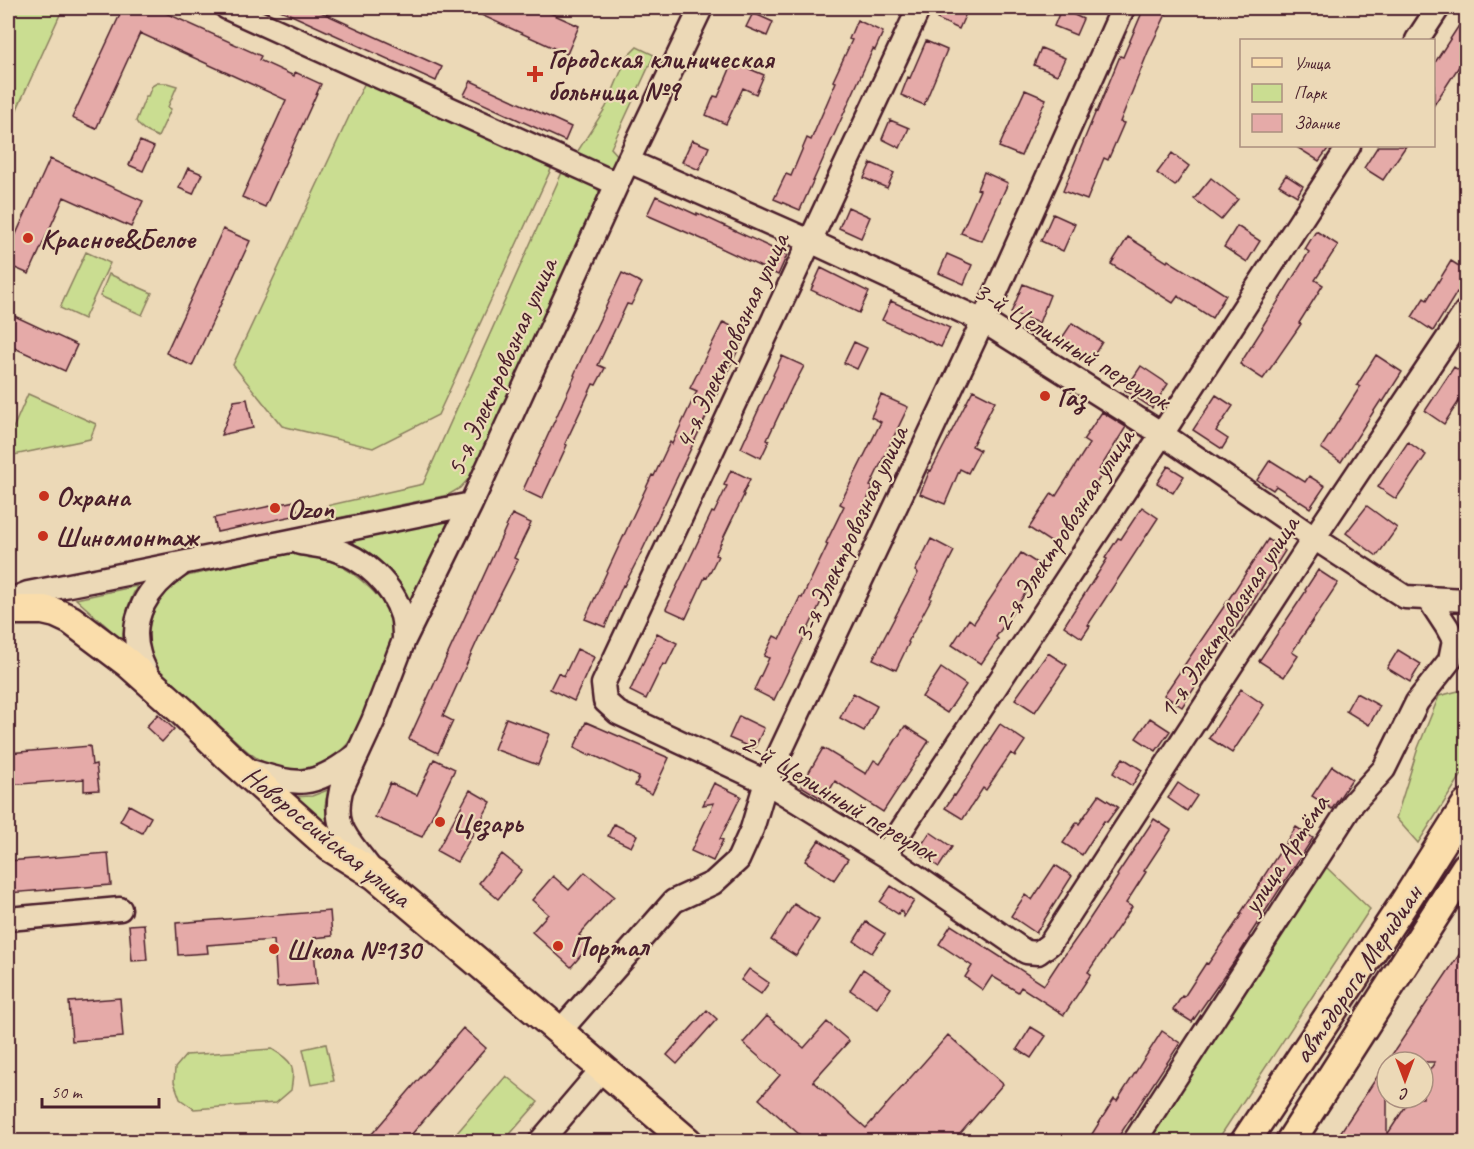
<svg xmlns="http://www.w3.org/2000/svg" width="1474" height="1149" font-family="Caveat,sans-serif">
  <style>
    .green { fill: #cadd91; stroke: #8a7e5e; stroke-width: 1.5 }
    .building { fill: #e5aaa8; stroke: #4a1f2b; stroke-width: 1.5 }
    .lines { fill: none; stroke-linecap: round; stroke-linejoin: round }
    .minor-casing { stroke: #4a1f2b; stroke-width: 27 }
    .major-casing { stroke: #4a1f2b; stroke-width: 33 }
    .minor { stroke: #ecd9b7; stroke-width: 22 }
    .major { stroke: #faddab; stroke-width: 28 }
    .poi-dot { fill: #c8321e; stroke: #ecd9b7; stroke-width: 2 }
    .labels { text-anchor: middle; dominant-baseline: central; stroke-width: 4.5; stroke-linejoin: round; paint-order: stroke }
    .poi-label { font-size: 28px; font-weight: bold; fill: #4a1f2b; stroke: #ecd9b7; text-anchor: start }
    .street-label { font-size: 28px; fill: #4a1f2b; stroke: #ecd9b7 }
  </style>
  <rect width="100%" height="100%" fill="#ecd9b7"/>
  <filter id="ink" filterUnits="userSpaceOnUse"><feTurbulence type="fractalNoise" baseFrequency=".0167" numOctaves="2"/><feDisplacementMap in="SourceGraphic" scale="12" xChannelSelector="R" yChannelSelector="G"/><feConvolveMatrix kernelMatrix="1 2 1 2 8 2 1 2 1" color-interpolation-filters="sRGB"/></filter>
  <g filter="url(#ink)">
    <path class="green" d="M8 8H63L8 129Z
      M637 47 654 55 611 148 620 158 613 167 607 169 574 157 606 107 627 57Z
      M367 78 552 167 438 415 373 448 282 426 233 365Z
      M157 83H167L177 86 168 107 171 109 158 137C150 133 140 129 136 121L146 96H148L152 86Z
      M564 168 595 184 600 194 472 475 460 488 448 495 328 520 326 506 423 484Z
      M86 252 110 263 84 319 60 308Z
      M109 274 152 293 142 315 100 296Z
      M28 394 96 424 90 439 14 455 8 452V440Z
      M453 519 412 608C402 577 378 554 348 541Z
      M286 554C303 554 319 556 335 563 355 572 389 601 393 624 394 628 393 633 393 638 393 643 394 646 392 651 384 669 376 687 367 705 362 716 358 728 352 738 346 747 338 754 329 760 312 770 290 771 271 765 252 759 236 740 221 727 186 698 135 669 152 616 158 598 170 584 187 576Z
      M137 586C127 606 123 619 123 641L76 599Z
      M1466 689V768L1418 843 1396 818 1418 748 1439 696Z
      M328 790 325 806 330 835 288 797 312 796Z
      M1325 866 1370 909 1217 1141 1148 1142Z
      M326 1044 334 1081 311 1085 303 1049Z
      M272 1049C294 1062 295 1066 291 1090L276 1103 194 1109 180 1099 174 1082 175 1068 186 1055Z
      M506 1076 538 1102 504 1141H450Z"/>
    <path class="building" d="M123 8H155L261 56 259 60 294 76 295 72 321 84 265 207 242 197 286 100 249 83 140 33 96 129 72 118Z
      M276 8H312L442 67 436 81Z
      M466 8H539L579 26 567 54Z
      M942 8H958L967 11 959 29 937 19Z
      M1144 8H1169L1148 52 1120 122 1124 123 1108 160 1104 158 1087 200 1063 191 1096 111 1097 112 1120 56 1123 57Z
      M1061 9 1083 19 1076 35 1054 26Z
      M753 13 773 22 767 36 746 27Z
      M1467 13V54L1434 105V64Z
      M857 20 883 32 875 50 873 49 800 210 774 199 786 174 791 176 807 138 811 140 836 82 833 81 852 40 849 39Z
      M926 41 947 50 924 105 901 95 908 77 910 78Z
      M1041 48 1065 58 1057 75 1034 65Z
      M733 62 764 75 756 94 743 88 726 124 706 115 714 96 718 97Z
      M471 81 571 127 565 141 464 95Z
      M1025 90 1046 99 1021 156 999 147Z
      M890 120 909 128 900 148 882 139Z
      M692 140 709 147 699 170 682 162Z
      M140 141 154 147 143 171 129 165Z
      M1295 146H1330L1319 161Z
      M1378 146H1406L1383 180 1364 168Z
      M1172 153 1189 166 1175 186 1157 173Z
      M50 159 143 201 131 227 64 197 29 274 8 265V252Z
      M871 163 894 173 887 188 864 178Z
      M188 168 202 174 193 194 179 188Z
      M984 172 1008 183 982 241 961 233 980 190 977 189Z
      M1286 175 1303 186 1297 196 1279 185Z
      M1211 178 1238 199 1221 220 1194 199Z
      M656 196 697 215V213L787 255 778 275 704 240 647 215Z
      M848 207 870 217 861 238 839 228Z
      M1053 214 1075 224 1063 251 1041 241Z
      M1237 226 1260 241 1247 262 1224 247Z
      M223 229 250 241 192 366 166 353Z
      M1316 231 1338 245 1315 280 1323 285 1299 323 1301 324 1263 379 1240 364 1263 328 1262 327 1309 252 1305 249Z
      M1128 237 1167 262 1168 260 1203 282 1204 281 1226 295 1212 318 1178 296 1173 303 1111 264Z
      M947 254 972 265 964 284 939 273Z
      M1451 261 1467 271V284L1460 294 1457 292 1433 331 1412 317 1424 298 1427 300Z
      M821 268 869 292 859 313 811 290Z
      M622 273 642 283 631 305 627 304 598 365 605 368 596 385 593 384 565 444 567 445 542 499 523 490 575 376 574 375 587 346Z
      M1023 284 1050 295 1039 323 1011 313Z
      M891 301 950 328 941 347 882 320Z
      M8 313 77 345 65 371 8 345Z
      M723 322 746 333 641 553 624 586 623 585 605 627 585 619 652 475 654 476 670 442 672 444 697 391 690 388Z
      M1072 323 1102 342 1089 363 1058 344Z
      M854 342 867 348 857 369 844 363Z
      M1376 355 1402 372 1383 402 1381 400 1341 462 1321 448 1360 387 1357 385Z
      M782 356 804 366 794 385H793L767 440 769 441 761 458 741 448 774 376 773 375Z
      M1141 366 1168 384 1152 408 1125 390Z
      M1454 367 1467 376V389L1444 424 1425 411Z
      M973 390 995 401 972 446 980 450 968 473 960 469 945 504 920 494 930 470 931 471Z
      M881 395 908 407 870 486 873 487 819 606 774 700 754 690 769 658 764 656 774 636 780 639 800 597 802 598 828 544 826 543 844 506 840 504 881 422 871 417Z
      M1216 395 1233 406 1216 431 1228 439 1222 449 1193 430Z
      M247 399 253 428 221 435 234 401Z
      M1102 412 1126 427 1099 470 1103 473 1055 545 1029 528 1052 493 1056 496 1089 444 1083 440Z
      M1408 442 1426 455 1396 499 1378 487Z
      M1270 460 1305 482 1309 476 1325 486 1310 508 1276 486 1273 490 1257 480Z
      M1168 466 1184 476 1173 493 1157 483Z
      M731 470 750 479 743 494 744 495 715 555 718 556 707 578 705 577 686 618 666 609 712 512 714 513 727 486 724 485Z
      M295 501 298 515 217 532 214 518Z
      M1367 506 1397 528 1377 556 1346 533Z
      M1142 507 1158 518 1088 625 1090 626 1082 638 1064 626 1107 559 1105 558 1118 538 1121 539Z
      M512 514 531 523 514 558 518 560 479 637 443 716 453 721 438 753 409 739Z
      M931 539 954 551 930 598 931 599 908 642 909 643 896 670 873 659 918 573 915 571Z
      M1268 539 1285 551 1249 608 1226 642 1225 641 1182 707 1164 695 1223 608Z
      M1021 553 1043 567 996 637 998 639 981 664 952 645 969 619 974 623Z
      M1318 570 1338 583 1292 652 1298 656 1284 677 1259 661 1306 591 1305 590Z
      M657 633 677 643 666 665 663 664 646 699 630 691Z
      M577 649 594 657 574 701 550 689 558 673 564 676Z
      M1398 650 1421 664 1410 682 1387 668Z
      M1048 653 1067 665 1035 712 1015 699Z
      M941 668 966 685 947 713 922 697Z
      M1241 689 1264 705 1232 753 1209 738Z
      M853 693 877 706 864 731 840 718Z
      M1356 693 1380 706 1369 725 1346 711Z
      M158 714 174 729 162 742 146 727Z
      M739 716 764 728 754 749 729 738Z
      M506 718 550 734 538 765 494 749Z
      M1150 718 1170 731 1156 751 1136 738Z
      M586 722 669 758 652 794 635 786 639 777 591 754 590 756 574 748Z
      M1000 724 1025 741 1015 756 1011 753 986 790 983 788 963 819 945 808 954 795 955 796 991 740 990 739Z
      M905 726 929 741 883 812 835 781 824 800 801 786 823 748 866 774 874 760 880 764Z
      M90 746 92 765 96 764 99 790 84 791V779L8 785V753Z
      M1123 758 1142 770 1132 786 1113 773Z
      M434 759 455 769 422 837 375 817 390 783 417 795Z
      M1332 766 1352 779 1332 809 1312 796Z
      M714 783 741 796 720 839 723 840 713 861 691 851 714 803 703 805Z
      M1178 783 1197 796 1187 811 1168 798Z
      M470 790 491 802 457 862 437 851Z
      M1099 795 1118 807 1107 822 1104 821 1082 855 1063 843 1077 822 1079 824Z
      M129 805 151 817 142 833 120 821Z
      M1154 819 1171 830 1144 871 1146 872 1126 903 1132 907 1088 972 1091 974 1064 1015 1021 987 1018 992 992 976 983 990 965 977 972 966 939 944 951 925 1044 985 1063 956H1064L1083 929 1118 876 1117 875Z
      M614 824 637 835 631 847 608 836Z
      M1296 827 1313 838 1249 936 1250 937 1236 959 1192 1022 1173 1010 1182 996 1184 997 1206 963 1208 964 1242 914H1240L1263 879H1262Z
      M930 832 952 847 939 867 917 852Z
      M819 840 848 859 834 880 805 861Z
      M108 853 111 885 8 893V861Z
      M502 854 522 870 498 899 479 883Z
      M1055 865 1072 876 1036 933 1011 916 1025 895 1032 900Z
      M585 872 614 896 579 935 590 945 571 967 532 932 548 914 532 900 553 876 569 890Z
      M891 886 914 901 904 917 901 910 898 914 880 902Z
      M794 904 819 920 796 956 771 940Z
      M330 911 332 936 313 938 317 984 277 987 274 940 207 945 208 953 178 955 176 923Z
      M866 922 885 934 872 953 854 941Z
      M144 924 147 960 132 961 129 925Z
      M1467 943V1142H1334L1387 1062V1135L1411 1098H1423V1081L1435 1062H1387Z
      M749 969 769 983 761 994 741 980Z
      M863 969 891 988 877 1008 850 990Z
      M120 998 123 1037 72 1041 69 1002Z
      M707 1010 717 1019 677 1064 667 1055Z
      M767 1016 804 1048 827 1022 849 1041 813 1081 866 1128 948 1035 1003 1084 953 1142H808L759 1099 780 1075 743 1043Z
      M1031 1027 1046 1036 1031 1058 1017 1049Z
      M463 1028 486 1048 466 1071 405 1142H365Z
      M1162 1031 1180 1043 1115 1142H1087L1114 1099 1117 1101Z"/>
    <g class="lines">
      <g class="minor-casing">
        <path id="minor" d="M227 8 617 184
          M919 8 603 684 605 701 618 713 766 782 885 855 1026 952 1038 953 1050 944 1314 538 1466 311
          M1417 40 1438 8
          M628 161 810 241 983 321 1162 434 1314 538 1405 597 1466 600
          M300 543C311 545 322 546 333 549 364 558 393 585 402 616 404 624 404 632 404 640
          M8 601 28 593C176 565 324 534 471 504
          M150 680C146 671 141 663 139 654 128 617 149 586 179 566
          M244 769C297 785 308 791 355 756
          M885 855 1162 434 1349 146
          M369 867C348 838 332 829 341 790L373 721 404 640 471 504 617 184 701 8
          M8 919 120 909
          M560 1031 674 901 713 883 738 860 752 829 766 782 983 321 1123 8
          M540 1142 603 1068
          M1134 1142 1353 803 1384 769 1417 702 1450 660 1454 640 1447 627 1428 598"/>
      </g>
      <g class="major-casing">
        <path id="major" d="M8 610H43L56 613 71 620 128 663 183 712 228 756 330 847 375 875 544 1018 688 1142
          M1245 1142 1404 903 1466 805
          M1290 1142 1466 867"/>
      </g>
      <use href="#minor" class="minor"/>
      <use href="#major" class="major"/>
    </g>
  </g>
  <g class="poi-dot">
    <path d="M532 65h6v6h6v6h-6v6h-6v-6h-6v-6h6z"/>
    <circle cx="28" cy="238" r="6"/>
    <circle cx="1045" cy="396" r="6"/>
    <circle cx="44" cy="496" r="6"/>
    <circle cx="275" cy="508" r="6"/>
    <circle cx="43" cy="536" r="6"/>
    <circle cx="440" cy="822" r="6"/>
    <circle cx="558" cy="946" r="6"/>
    <circle cx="274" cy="949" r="6"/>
  </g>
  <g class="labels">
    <g class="poi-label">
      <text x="548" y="58">Городская клиническая<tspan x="548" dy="32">больница №9</tspan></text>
      <text x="40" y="238">Красное&amp;Белое</text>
      <text x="1057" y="396">Газ</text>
      <text x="56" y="496">Охрана</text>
      <text x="287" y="508">Ozon</text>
      <text x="55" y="536">Шиномонтаж</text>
      <text x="452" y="822">Цезарь</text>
      <text x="570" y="946">Портал</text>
      <text x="286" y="949">Школа №130</text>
    </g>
    <g class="street-label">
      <text transform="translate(731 341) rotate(-65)">4-я Электровозная улица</text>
      <text transform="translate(1072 345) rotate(31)">3-й Целинный переулок</text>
      <text transform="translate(501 367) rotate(-66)">5-я Электровозная улица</text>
      <text transform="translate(1063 530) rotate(-57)">2-я Электровозная улица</text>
      <text transform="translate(850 534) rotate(-65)">3-я Электровозная улица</text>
      <text transform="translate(1228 617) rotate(-57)">1-я Электровозная улица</text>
      <text transform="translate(839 797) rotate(31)">2-й Целинный переулок</text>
      <text transform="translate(327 836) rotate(39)">Новороссийская улица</text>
      <text transform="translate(1285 854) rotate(-57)">улица Артёма</text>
      <text transform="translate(1357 974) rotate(-56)">автодорога Меридиан</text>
    </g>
  </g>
  <rect width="1474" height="1149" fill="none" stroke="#ecd9b7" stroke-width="30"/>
  <rect x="15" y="15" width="1444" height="1119" fill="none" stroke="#4a1f2b" stroke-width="2" filter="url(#ink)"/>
  <rect x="1240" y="39" width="195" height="108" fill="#ecd9b7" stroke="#ab8f7f" stroke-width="1.5"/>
  <rect x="1252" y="58" width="30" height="9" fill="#faddab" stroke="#ab8f7f" stroke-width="1.5"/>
  <text x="1294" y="69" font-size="18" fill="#4a1f2b">Улица</text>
  <rect x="1252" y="84" width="30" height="18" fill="#cadd91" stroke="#ab8f7f" stroke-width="1.5"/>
  <text x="1294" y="99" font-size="18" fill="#4a1f2b">Парк</text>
  <rect x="1252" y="114" width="30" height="18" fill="#e5aaa8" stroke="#ab8f7f" stroke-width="1.5"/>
  <text x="1294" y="129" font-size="18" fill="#4a1f2b">Здание</text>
  <g transform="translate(1405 1080) rotate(180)"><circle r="28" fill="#ecd9b7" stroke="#ab8f7f" stroke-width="1.5"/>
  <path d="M0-4.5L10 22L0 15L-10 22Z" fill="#c8321e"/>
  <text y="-9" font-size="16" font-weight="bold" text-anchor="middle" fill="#4a1f2b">С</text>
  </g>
  <path d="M42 1098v9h117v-9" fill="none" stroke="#4a1f2b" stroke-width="3"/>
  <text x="51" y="1098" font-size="18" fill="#4a1f2b" stroke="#ecd9b7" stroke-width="4.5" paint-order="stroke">50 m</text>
</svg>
